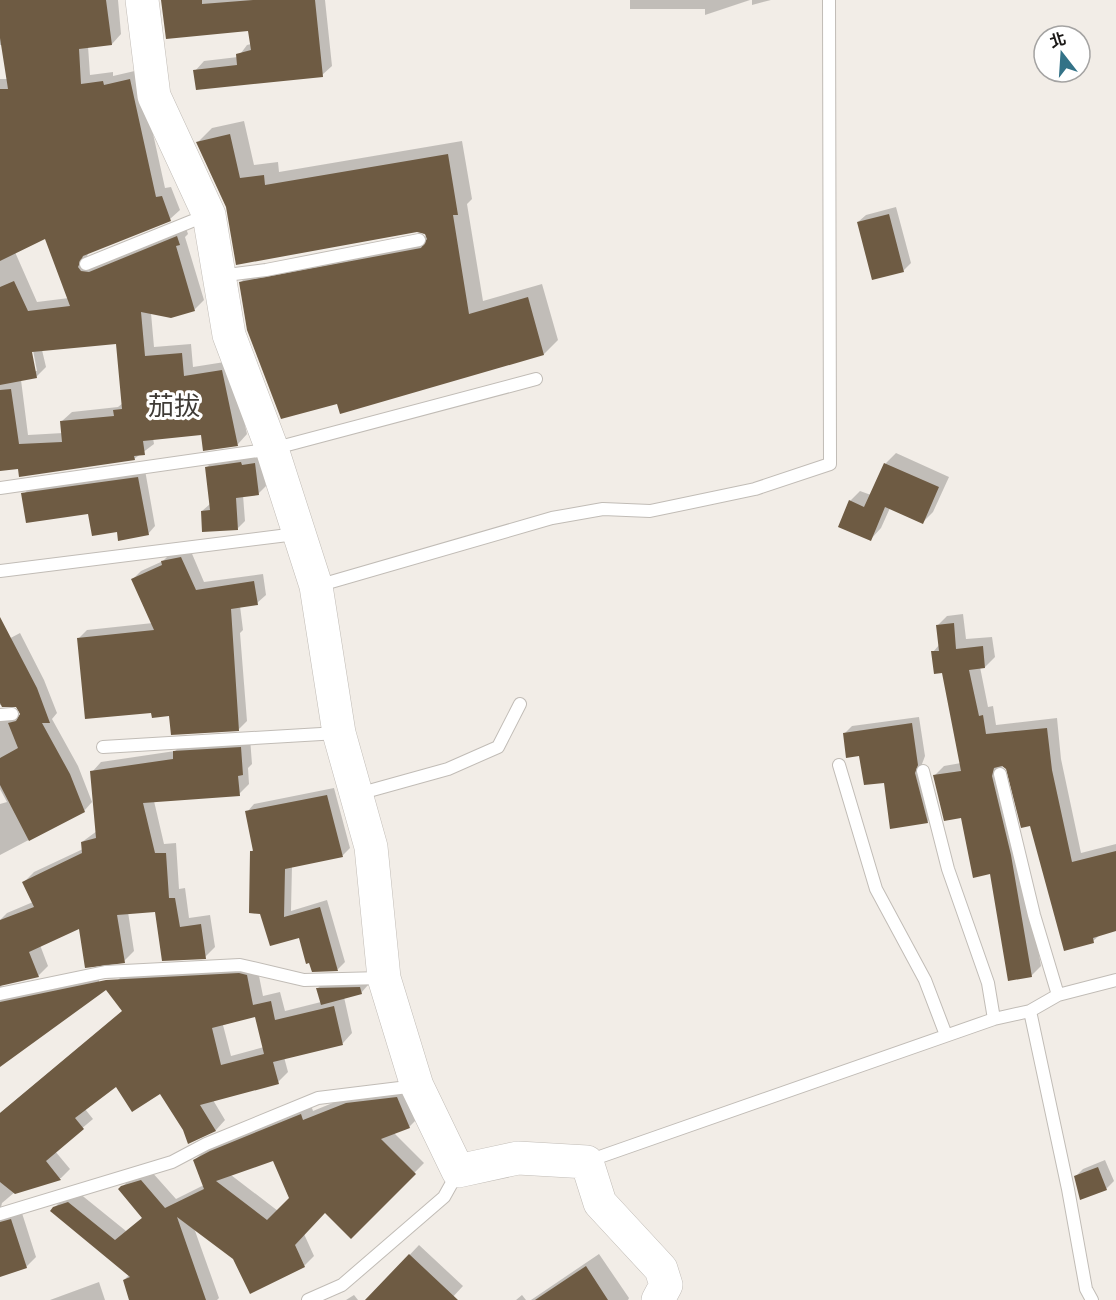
<svg xmlns="http://www.w3.org/2000/svg" width="1116" height="1300" font-family="'Alegreya Sans','Noto Sans TC',sans-serif">
  <style>
    .shadow { fill: #0003; fill-rule: evenodd }
    .building { fill: #6e5b43; fill-rule: evenodd }
    .lines { fill: none; stroke-linecap: round; stroke-linejoin: round }
    .lane-casing { stroke: #c1bcb6; stroke-width: 14 }
    .secondary-casing { stroke: #c1bcb6; stroke-width: 34 }
    .lane { stroke: #fff; stroke-width: 12 }
    .secondary { stroke: #fff; stroke-width: 33 }
    .labels { text-anchor: middle; dominant-baseline: central; stroke-width: 6; stroke-linejoin: round; paint-order: stroke }
    .quarter-label { font-size: 26px; fill: #3f3b36; stroke: #fff }
  </style>
  <rect width="100%" height="100%" fill="#f2ede7"/>
  <path class="shadow" d="M0 0H118L121 34 112 44 88 46 90 75 113 72V76L139 70 165 188 171 187 180 210 170 219 89 252 87 256 91 262 186 228 188 234 185 237 204 300 194 310 151 313 154 347 191 344 193 367 231 361 247 434 238 444 205 449 203 433 153 438 154 444 134 459 0 464V79H8L3 45H0ZM46 237 69 298 37 302 15 252ZM117 342 123 403 118 407 72 412 62 421 63 433 28 435 21 380 36 377 46 367 42 350ZM29 345H32L37 371H34Z
    M162 0H325L332 66 322 75 195 71 204 61 238 57 247 45 251 44 249 29Z
    M630 0H750L705 15V9H630Z
    M752 0H771L752 5Z
    M244 121 254 165 278 162 279 172 462 141 472 199 467 204 483 301 542 284 558 340 544 354 338 402 241 282 255 268 427 236 418 230 228 207 198 142 212 128Z
    M896 207 911 263 903 271 858 222 866 215Z
    M896 453 949 477 933 512 922 523 890 508 881 528 871 539 850 501 860 491 871 495 886 463Z
    M262 456 266 486 258 494 243 495 245 521 238 528 202 511 210 504 207 467 214 460Z
    M145 470 155 526 148 534 118 530 89 512 24 494 31 486Z
    M190 549 204 582 263 574 266 595 257 603 240 606 243 630 240 633 247 721 239 729 153 712 79 638 87 630 153 623 133 579 141 571 163 561 171 553Z
    M963 614 966 639 992 637 995 657 985 667H980L988 707 993 706 996 725 1057 718 1061 759 1081 853 1116 844V930L1101 934 1093 941 1031 824 1009 771 1001 762 1020 844 1041 966 1031 976 991 872 962 816 934 776 944 766 961 763 944 671 933 652 939 645 937 626 947 616Z
    M0 626 3 642 20 633 44 680 57 713 52 719 78 766 92 802 84 811 0 855V804L7 802 0 789V709L5 715H21L20 709 12 704 0 705Z
    M919 717 925 756 922 764 935 814 927 822 885 781 844 734 852 726Z
    M250 738 252 764 248 768 249 784 239 794 154 801 164 844 176 843 179 889 185 888 189 918 210 915 215 947 205 957 156 911 128 912 134 951 124 961 81 926 40 945 48 966 38 976 2 984 1 986 12 993 117 971 257 966 263 996 280 992 285 1011 321 1002 318 988 325 981 367 980 368 985 361 993 344 997 352 1033 343 1043 284 1057 288 1072 278 1082 213 1100 225 1120 216 1130 189 1142 184 1130 160 1092 116 1085 85 1109 93 1119 55 1151 70 1169 61 1178 15 1192 2 1203 1 1207 9 1213 21 1210 36 1257 26 1267 0 1276V1113L123 1011 106 988 0 1065V920L7 913 33 902 24 882 34 872 83 849 82 842 97 831 92 772 101 762 175 751 184 742ZM120 978 117 981 99 982V979ZM256 1015 264 1047 231 1056 223 1025Z
    M334 788 350 848 343 855 292 866 291 911 327 900 345 962 338 969 313 970 300 936 271 945 251 852 254 849 247 812 254 804Z
    M407 1087 419 1117 409 1127 394 1133 424 1163 351 1237 325 1212 304 1234 314 1256 304 1266 234 1258 194 1228 219 1298 217 1300H130L124 1280 130 1274 54 1208 65 1197 79 1193 126 1231 143 1217 120 1189 129 1180 151 1171 176 1199 204 1185 195 1160 205 1150 311 1105 313 1111 357 1093ZM274 1159 291 1198 278 1211 231 1175Z
    M1105 1160 1114 1181 1106 1189 1075 1177 1083 1169Z
    M419 1245 463 1286 450 1300H367Z
    M599 1254 629 1298 628 1300H531Z
    M99 1282 105 1300H50Z
    M354 1295 358 1300H346Z
    M522 1295 526 1300H516Z"/>
  <path class="building" d="M0 0H106L112 45 79 49 81 84 103 81 104 85 130 79 156 197 162 196 171 221 83 256 78 267 81 271 89 272 177 236 180 245 176 246 195 311 171 318 141 312 145 356 182 353 184 376 222 370 238 446 203 451 201 435 143 441 145 455 134 456 135 460 19 477 18 469 0 471V390L11 389 19 444 62 442 60 421 114 416 113 410 122 409 116 344 32 352 37 378 0 385V287L14 281 28 311 70 306 45 239 0 261V89H8L0 38Z
    M161 0H202V4L253 0H315L323 77 196 90 193 70 237 65 236 54 251 50 248 31 166 39Z
    M230 134 240 178 264 175 265 185 448 154 458 215H453L469 314 528 297 544 355 340 414 337 404 281 419 247 330 239 282 421 248 427 239 425 234 417 232 236 265 226 207 196 142Z
    M889 214 904 272 872 280 857 222Z
    M241 462 242 465 255 463 259 495 236 498 238 530 202 532 201 511 210 510 205 467Z
    M884 463 939 487 923 524 885 507 871 541 838 527 849 500 864 507Z
    M138 477 149 535 118 541 117 532 92 536 88 514 26 523 21 493Z
    M181 557 196 590 254 581 258 605 231 609 239 731 171 735 169 716 152 718 151 713 85 719 77 638 154 630 131 579 162 565 161 561Z
    M0 617 37 688 50 723H42L70 774 85 812 29 841 0 785V758L18 748 8 723 16 721 20 714 16 707H2L0 703Z
    M954 623 956 649 983 646 985 668 969 670 979 716 983 715 986 734 1047 728 1052 770 1072 862 1116 851V931L1093 938 1094 943 1064 951 1030 826 1021 828 1006 769 1002 766 994 768 992 776 1011 855 1032 977 1008 981 990 874 973 878 961 818 944 821 933 775 961 771 942 673 934 674 931 651H939L936 625Z
    M912 723 918 765 915 773 928 823 890 829 884 783 864 785 859 756 846 758 843 733Z
    M241 747 243 775 238 776 240 796 143 803 155 853H166L169 898H175L180 927 201 924 206 959 162 961 155 912 117 915 125 963 85 968 79 929 29 952 39 977 0 986V920L34 907 22 882 82 853 81 842 96 838 90 771 173 759V751Z
    M327 795 343 857 285 869 284 917 320 907 338 971 312 972 309 963 306 964 299 938 270 946 260 914 249 913 250 851H253L245 811Z
    M239 973 247 975 253 1005 271 1001 275 1020 334 1006 343 1045 273 1062 279 1084 200 1105 216 1131 188 1144 183 1130 160 1094 132 1112 116 1087 75 1118 84 1129 46 1161 61 1180 15 1194 0 1182V1113L122 1011 106 990 0 1067V1002L106 980ZM255 1017 264 1054 221 1065 212 1028Z
    M360 987 362 994 321 1005 316 988Z
    M397 1097 410 1128 381 1139 416 1174 351 1239 325 1213 295 1245 305 1267 250 1294 233 1259 177 1217 206 1300H129L123 1280 130 1277 50 1211 53 1207 68 1202 115 1240 142 1218 118 1189 121 1186 141 1180 165 1208 204 1189 193 1160 210 1151 301 1114 303 1120 346 1103ZM273 1161 289 1198 267 1220 216 1181Z
    M1098 1167 1107 1190 1080 1200 1074 1176Z
    M11 1219 27 1268 0 1277V1222Z
    M409 1254 458 1300H365Z
    M586 1266 608 1300H535Z"/>
  <g class="lines">
    <g class="lane-casing">
      <path id="lane" d="M86 264 207 215
        M219 276 266 270 419 240
        M0 488 272 449 536 379
        M0 571 296 534
        M317 586 552 518 603 509 650 511 755 489 830 464 829 0
        M0 715 12 714
        M103 747 338 733
        M839 765 876 889 925 980 946 1035
        M923 771 948 869 988 983 994 1019
        M1000 774 1034 915 1058 995
        M358 794 448 769 498 747 520 704
        M0 994 105 972 240 965 304 980 381 978
        M1030 1011 1068 1189 1086 1289 1092 1300
        M588 1161 994 1019 1030 1011 1058 995 1116 980
        M0 1214 172 1162 206 1144 318 1098 416 1086
        M308 1300 342 1285 444 1197 458 1172"/>
    </g>
    <g class="secondary-casing">
      <path id="secondary" d="M142 0 154 96 209 215 229 335 272 449 316 586 339 733 371 847 384 978 417 1086 458 1171 518 1158 587 1162 600 1203 661 1269 666 1285 658 1300"/>
    </g>
    <use href="#lane" class="lane"/>
    <use href="#secondary" class="secondary"/>
  </g>
  <g class="labels">
    <g class="quarter-label">
      <text x="174" y="407">茄拔</text>
    </g>
  </g>
  <g transform="translate(1062 54) rotate(343)"><circle r="28" fill="#ffffff" stroke="#a4a3a2" stroke-width="1.5"/>
  <path d="M0-4.5L10 22L0 15L-10 22Z" fill="#337287"/>
  <text y="-9" font-size="16" font-weight="bold" text-anchor="middle" fill="#1b1917">北</text>
  </g>
</svg>
